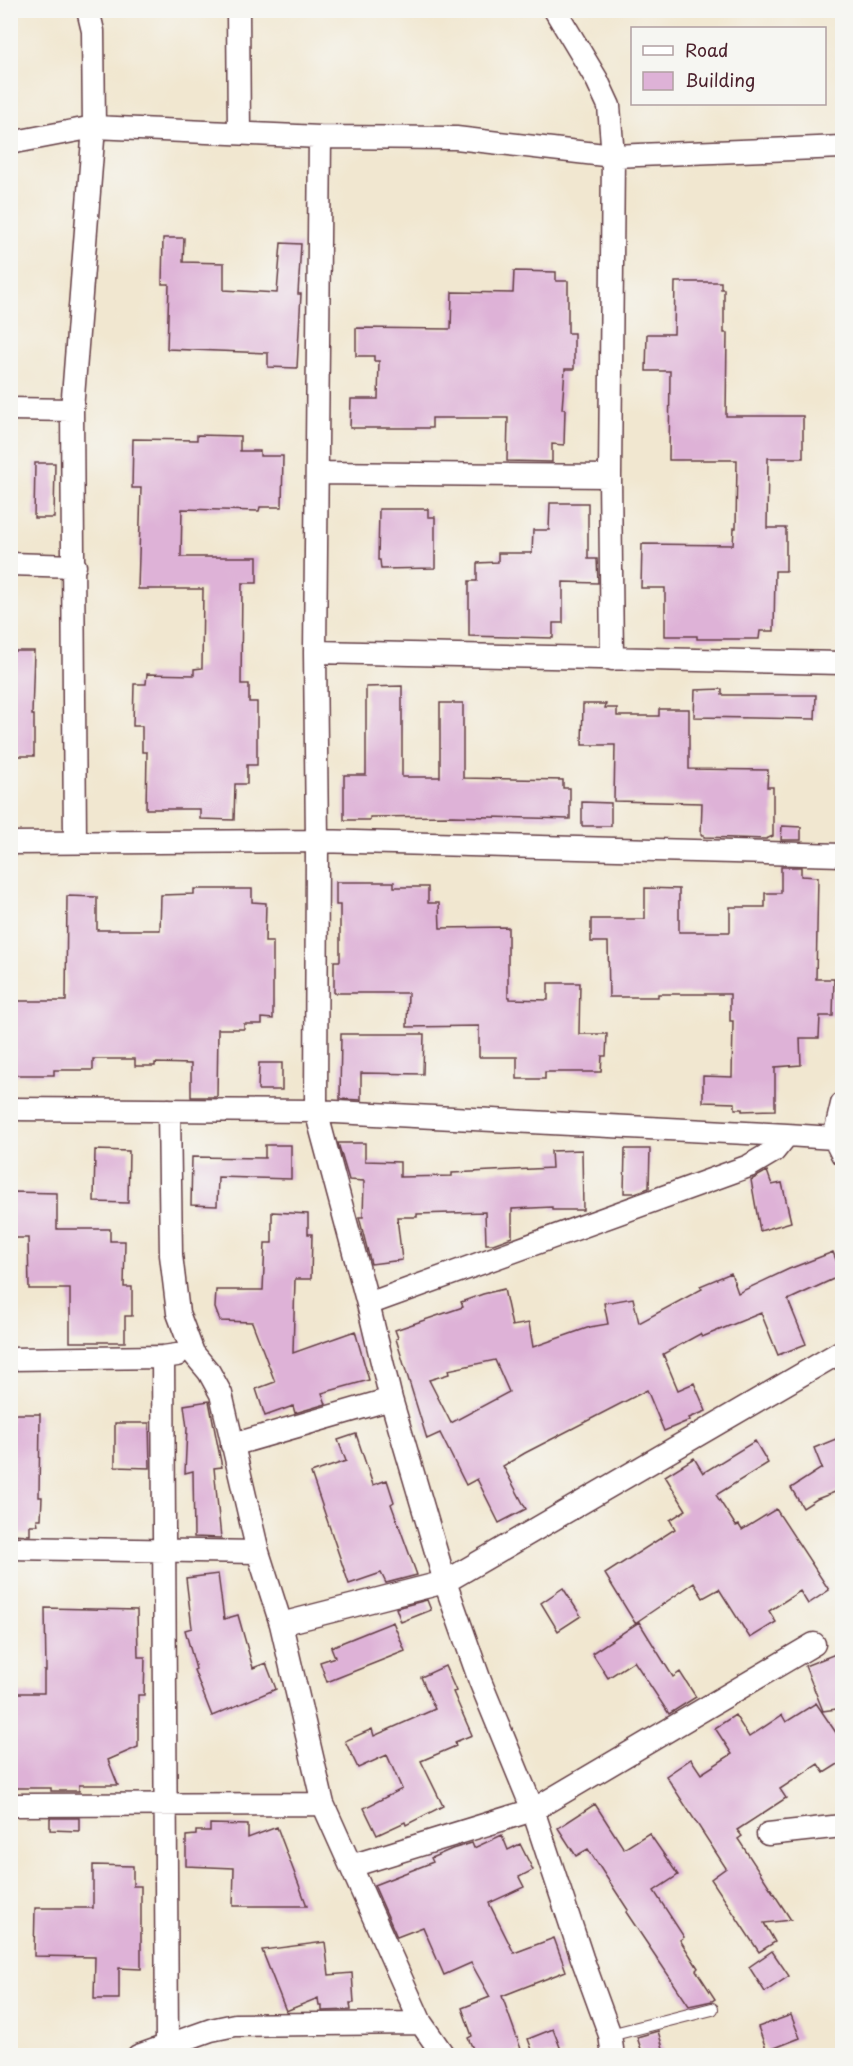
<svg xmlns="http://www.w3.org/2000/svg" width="853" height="2066" font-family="'Playpen Sans',sans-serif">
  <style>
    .building { fill: #deb2d7; fill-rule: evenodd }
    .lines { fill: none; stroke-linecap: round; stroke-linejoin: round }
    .lane-casing { stroke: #633d44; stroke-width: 14 }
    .street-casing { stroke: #633d44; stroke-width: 25 }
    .lane { stroke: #fff; stroke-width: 12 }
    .street { stroke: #fff; stroke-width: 22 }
  </style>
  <rect width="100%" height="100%" fill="#f6f6f2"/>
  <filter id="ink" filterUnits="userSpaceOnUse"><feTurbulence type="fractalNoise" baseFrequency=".0167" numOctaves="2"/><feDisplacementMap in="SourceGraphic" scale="12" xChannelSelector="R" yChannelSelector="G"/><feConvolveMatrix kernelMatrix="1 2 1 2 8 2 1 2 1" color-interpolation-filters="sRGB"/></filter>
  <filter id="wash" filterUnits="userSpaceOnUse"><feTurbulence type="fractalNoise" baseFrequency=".008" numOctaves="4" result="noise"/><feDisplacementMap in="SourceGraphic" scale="24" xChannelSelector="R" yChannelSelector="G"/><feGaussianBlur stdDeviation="1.35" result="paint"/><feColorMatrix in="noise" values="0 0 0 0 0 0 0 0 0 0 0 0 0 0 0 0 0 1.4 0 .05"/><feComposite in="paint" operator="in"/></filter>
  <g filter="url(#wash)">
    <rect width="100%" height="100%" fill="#f1e7d0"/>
    <g id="blocks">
      <path class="building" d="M163 238H184L183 262 224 263V290L277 293 281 243 301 244 298 294H301L297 368 268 367V353L167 349 169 284H162Z
        M514 271 556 272V281H568V333H574V369H565L562 409H565L564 445 552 444V462L507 461 508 418H432V428H350L351 399H378L379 361H374V356H356V328L451 329 452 292 513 293Z
        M675 282H721V289H724V333H727L726 416H803V458H768L767 528H786V571H775L774 631H760L759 639H697V636H665V588H641L642 544 733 545 734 528H736L737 460H669L670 371H646L647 334H674Z
        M197 435 240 436V451H260V456H283L282 507H260L259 511 182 509 181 557H257V583H242L241 684H249V702H257V765H247V784H235L234 820 200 819V809H146L147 752H142V726H133L134 684H146L147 674 194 675V669L202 668 203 589H138L141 488H132L133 439 197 440Z
        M35 463H55L54 518H34Z
        M550 503H588V559H597L598 583 563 582V623H553V638L469 636V581H477V563L498 562V553H532L533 530H549Z
        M379 509H428V517H435V568L381 569 380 560H378Z
        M10 651H34L32 715H34V756H10Z
        M402 686V777H440V703H463V778L563 780V788H570V819L452 816 370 817V820H344V775H366V687Z
        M722 689V695H816L815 719 694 717 695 690Z
        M583 704H606L605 708H617V716H659V709H689V769L768 770 767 787H773V836L766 839 704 837V835H701L702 803 614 801 615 745H582Z
        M582 802 611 803V826H582Z
        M782 826 801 827V840H781Z
        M781 867H801V876L818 877 816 979H834L833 1016H820L819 1038H800L801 1065 775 1067V1110L742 1111V1109H735V1103L703 1102V1076L732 1077 733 1021H730V994H658V997H609L608 942H591V919H645V888L679 889V932H730V907H765V893H781Z
        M336 882H394V887H428V903H439L440 928 508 927V997H510V999L548 1000V983H580L579 1034H607L606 1056H602L601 1072H545V1079H517V1057H479V1026L407 1027 408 993H334V961H340V905H336Z
        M194 889H252V902L266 903 265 942H273V1019L262 1018V1024H244V1029H218L217 1097H191V1064L155 1063V1066H135V1059H93V1070H54V1075H13L14 1026H10V1001H66L67 896 97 897V930H160L161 895 194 894Z
        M341 1034H424L423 1074 361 1073V1100L340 1099Z
        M259 1063H282V1090H258Z
        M338 1143H365V1161L400 1162V1177L452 1176V1173L552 1168 551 1151 582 1150 583 1210H552V1207L512 1209V1237L493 1244H486L485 1212 417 1214V1217H397L402 1260 371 1264 359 1217H363L364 1181 349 1180Z
        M265 1145H291V1179L218 1177 217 1206 191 1205 192 1157 265 1158Z
        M625 1149H650L649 1188 635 1193H624Z
        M95 1150 129 1151 128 1203 94 1202Z
        M767 1171 772 1185 782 1183 791 1222 760 1231 751 1180Z
        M11 1192 57 1193V1229H110V1241H125L124 1287H132V1316H125V1342H70V1289H29L28 1238H10Z
        M272 1212 308 1214V1234H312L311 1279H295L293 1353 355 1331 369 1380 322 1393 326 1404 295 1413 293 1406 265 1416 256 1389 275 1382 252 1322 220 1321 215 1308 216 1290H263L265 1243H272Z
        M833 1252 842 1275 788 1300 806 1344 778 1355 761 1313 702 1337 700 1334 663 1354 678 1390 694 1383 706 1411 689 1418 690 1420 664 1431 647 1390 525 1453 503 1466 526 1509 499 1523 477 1479 466 1485 440 1433 427 1439 396 1339 398 1338 395 1330 463 1307 461 1302 483 1294 504 1289 512 1326 529 1323 533 1347 590 1327 608 1324 604 1303 633 1298 639 1323 702 1289 700 1286 731 1273 738 1293 789 1269ZM495 1360 509 1392 451 1423 429 1380 449 1374 448 1370Z
        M209 1401 222 1467 214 1468 221 1538 194 1537 193 1471 185 1473 187 1428 184 1405Z
        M11 1414H40L39 1497H42L41 1519H37L38 1525H30V1535L10 1534Z
        M115 1423H149L150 1468 115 1467Z
        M356 1434 373 1485 387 1480 394 1502 391 1504 417 1575 386 1583 381 1573 349 1584 311 1473 346 1461 338 1440Z
        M843 1436V1489L817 1499 803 1508 791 1488 822 1468 814 1448Z
        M755 1441 768 1463 716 1495 736 1526 739 1525 742 1530 776 1509 829 1590 808 1604 800 1591 769 1611 776 1622 750 1638 719 1589 703 1598 694 1583 635 1623 605 1574 675 1529 670 1520 686 1510 665 1476 694 1458 703 1473Z
        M218 1574 224 1619 238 1615 253 1668 266 1663 276 1689 212 1716 194 1670 196 1669 185 1630 192 1628 186 1578Z
        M563 1588 581 1616 558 1631 541 1603Z
        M427 1600 431 1610 401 1622 396 1608Z
        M45 1608 137 1610 138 1657H145L144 1695H138V1747L108 1760 118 1785H79V1791H51V1788H10V1693H44V1671H46Z
        M393 1622 405 1651 327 1682 320 1662 335 1657 331 1647Z
        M639 1622 673 1677 680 1672 696 1697 669 1714 634 1661 608 1678 592 1653Z
        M843 1651V1708L823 1711 805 1666Z
        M445 1666 456 1691 453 1692 472 1735 455 1742 456 1746 421 1761 443 1806 406 1825 405 1822 377 1835 364 1808 402 1789 387 1755 358 1768 345 1741 372 1729 374 1736 435 1709 421 1677Z
        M816 1703 843 1743V1761L824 1773 818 1764 780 1789 786 1798 737 1830 742 1836 738 1839 791 1920 764 1923 775 1942 759 1952 711 1879 726 1868 666 1776 691 1759 701 1774 732 1754 715 1728 735 1715 749 1737 782 1715 786 1722Z
        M595 1804 624 1849 649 1833 678 1875 654 1891 684 1937 680 1940 698 1968 696 1970 715 1999 712 2001 689 2006 626 1912 628 1910 588 1849 576 1856 558 1828Z
        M50 1818H79V1831L50 1830Z
        M210 1824 248 1825V1838L277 1827 307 1906H233L234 1868 186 1866V1836L196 1835V1831H210Z
        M502 1835 508 1850 520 1844 533 1870 519 1877 524 1887 489 1903 514 1953 554 1938 566 1971 502 1996 521 2049 508 2055H476L468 2038 472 2036 462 2008 490 1997 471 1963 444 1975 423 1927 397 1937 374 1885 433 1862 431 1858 452 1849 472 1843 474 1848Z
        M93 1865 133 1866V1886H141V1969L119 1968V1999H94L95 1957 34 1956 35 1908H93Z
        M325 1942 329 1975 352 1973 354 2003H350L351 2010 322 2011V2006H319L318 1998 286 2011 262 1950Z
        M772 1951 789 1976 765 1992 749 1967Z
        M791 2015 800 2038 767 2051 758 2027Z
        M553 2029 563 2055H534L528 2039Z
        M658 2031 665 2055H643L637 2037Z"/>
    </g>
  </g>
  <g filter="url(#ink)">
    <use href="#blocks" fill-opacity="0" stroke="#633d44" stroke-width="1.5"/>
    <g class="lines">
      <g class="lane-casing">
        <path id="lane" d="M610 2035 712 2009"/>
      </g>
      <g class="street-casing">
        <path id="street" d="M238 10 239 133
          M555 10 597 80 609 106 613 156 610 476 612 659
          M320 137 315 652 317 841 316 1111 368 1304 391 1399 445 1582 480 1681 533 1810 582 1958 610 2035 613 2056
          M10 143 94 127 320 137 456 138 613 156 842 147
          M10 409 72 410
          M317 473 610 476
          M10 564 75 566
          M315 652 842 663
          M75 841 72 410 94 127 93 31 88 10
          M10 843 317 841 842 855
          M10 1109 316 1111 787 1135 834 1138 842 1154
          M169 1110 171 1255 178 1313 193 1353 209 1372 221 1394 258 1552 281 1624 323 1804 421 2023 444 2056
          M834 1138 842 1104
          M368 1304 749 1166 774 1151 787 1135
          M163 1357 167 2045
          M10 1359 163 1357 177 1355
          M232 1445 391 1399
          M10 1548 258 1552
          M281 1624 445 1582 842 1351
          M10 1805 323 1804
          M768 1834 842 1826
          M351 1866 533 1810 814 1644
          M138 2056 211 2030 235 2025 421 2023"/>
      </g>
      <use href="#lane" class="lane"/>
      <use href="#street" class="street"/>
    </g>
  </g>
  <rect width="853" height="2066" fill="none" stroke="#f6f6f2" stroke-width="36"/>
  <rect x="631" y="27" width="195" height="78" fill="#f6f6f2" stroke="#b1a0a2" stroke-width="1.5"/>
  <rect x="643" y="46" width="30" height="9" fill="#ffffff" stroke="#b1a0a2" stroke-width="1.5"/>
  <text x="685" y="57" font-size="18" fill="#4a1f2b">Road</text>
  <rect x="643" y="72" width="30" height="18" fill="#deb2d7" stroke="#b1a0a2" stroke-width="1.5"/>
  <text x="685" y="87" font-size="18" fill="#4a1f2b">Building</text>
</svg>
